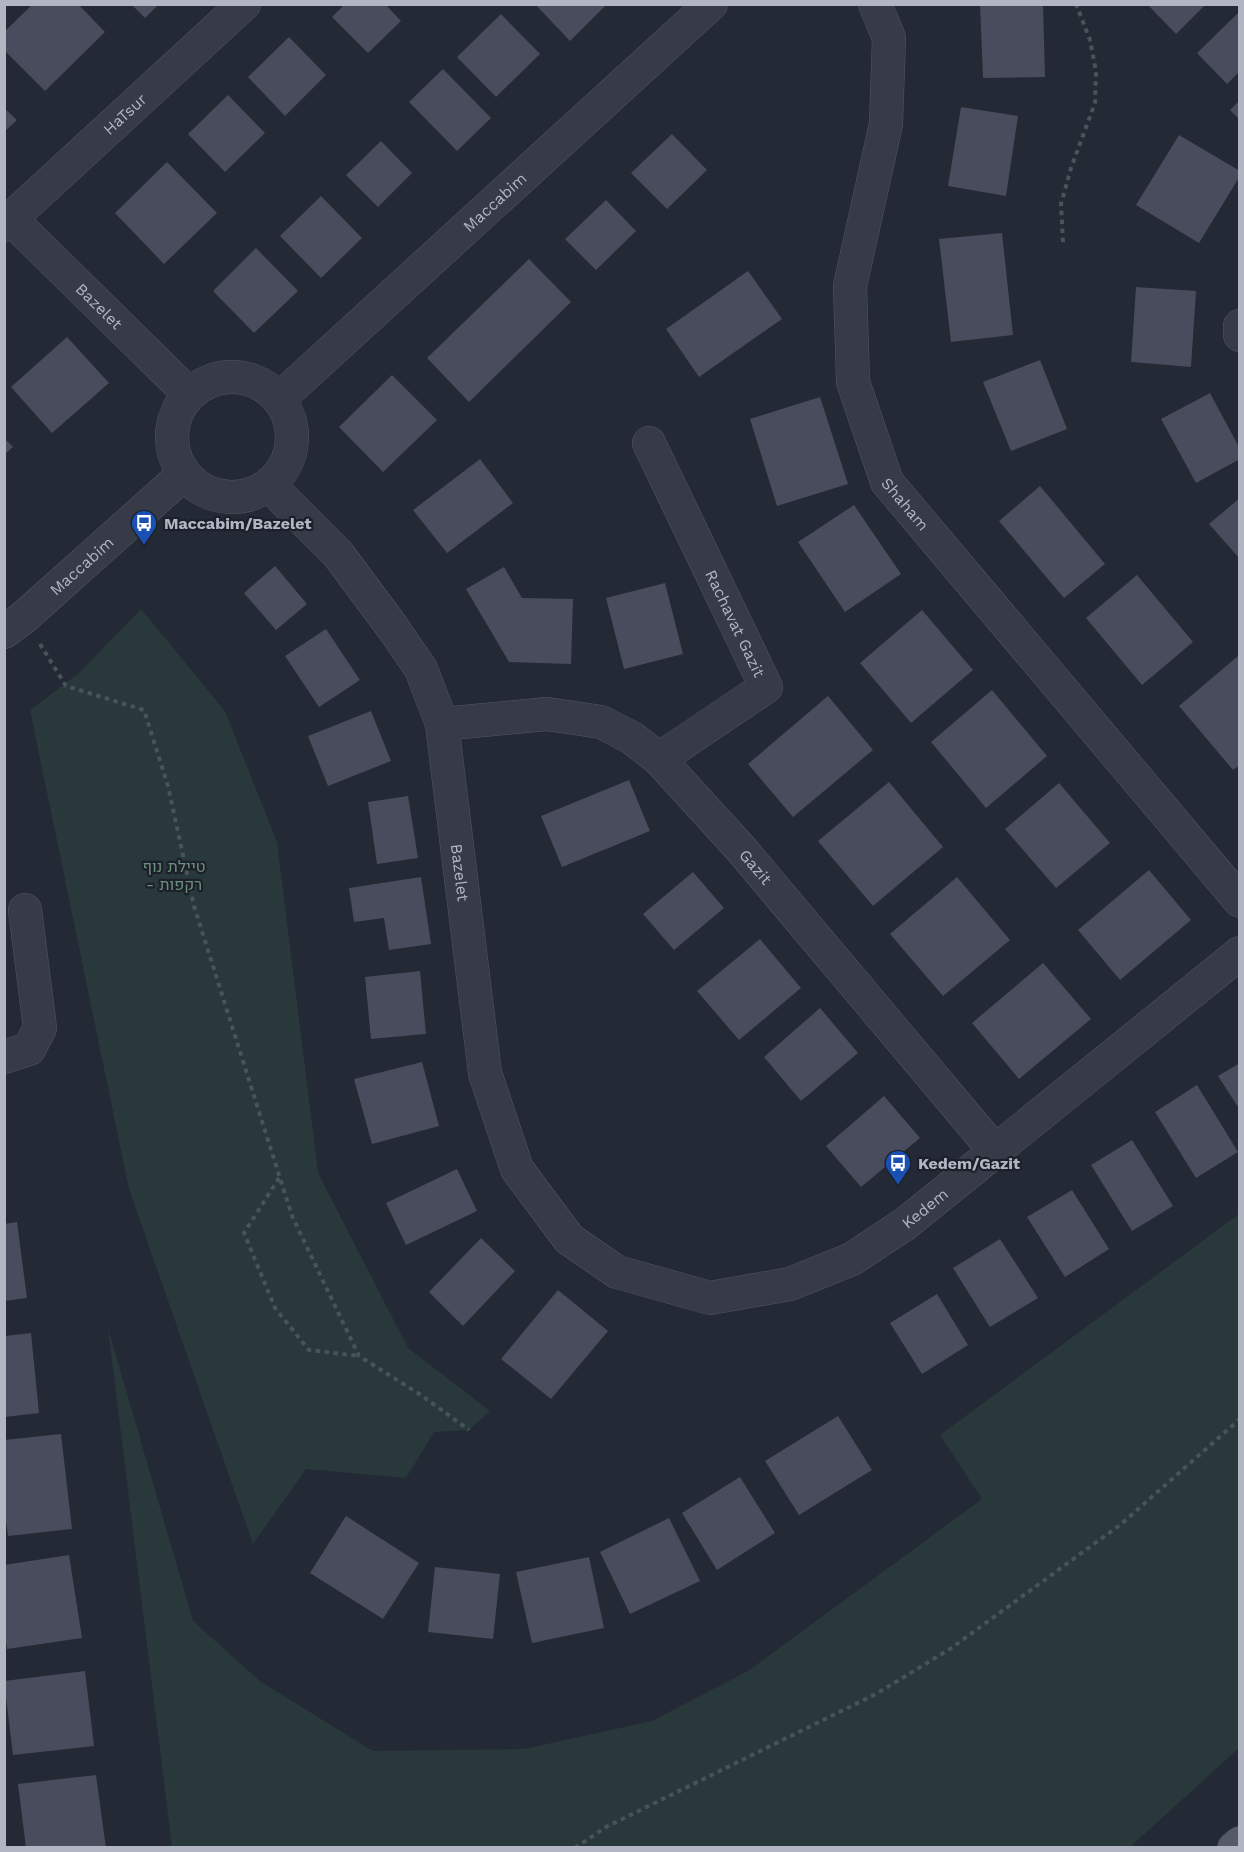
<svg xmlns="http://www.w3.org/2000/svg" width="1244" height="1852" font-family="'Work Sans',Heebo,sans-serif">
  <style>
    .green { fill: #29383b }
    .building { fill: #484c5c }
    .lines { fill: none; stroke-linecap: round; stroke-linejoin: round }
    .minor-casing { stroke: #525661; stroke-width: 34 }
    .major-casing { stroke: #404450; stroke-width: 34 }
    .path { stroke: #475458; stroke-width: 4; stroke-dasharray: 4.5 4.5; stroke-linecap: butt }
    .minor { stroke: #373b47; stroke-width: 33 }
    .major { stroke: #555a67; stroke-width: 33 }
    .labels { text-anchor: middle; dominant-baseline: central; stroke-width: 4.5; stroke-linejoin: round; paint-order: stroke }
    .street-label { font-size: 16px; fill: #b2b6c3; stroke: #1c202b }
    .poi-label { font-size: 16px; font-weight: bold; fill: #b2b6c3; stroke: #1c202b; text-anchor: start }
    .park-label { font-size: 16px; fill: #6c917a; stroke: #1c202b }
  </style>
  <rect width="100%" height="100%" fill="#242936"/>
  <path class="green" d="M141 609 225 711 277 842 318 1173 408 1348 490 1411 469 1430 434 1432 406 1478 306 1469 253 1544 129 1189 30 710 79 673Z
    M1239 1214V1748L1130 1847H172L108 1328 193 1621 261 1682 373 1751 524 1749 652 1721 748 1671 982 1499 940 1435Z"/>
  <path class="building" d="M33 4H78L105 32 45 91 4 50V32Z
    M131 4H159L145 18Z
    M345 4H385L401 21 368 53 332 17Z
    M535 4H603L605 6 570 41Z
    M980 4H1043L1045 77 983 78Z
    M1147 4H1206L1176 34Z
    M1240 11V71L1227 84 1197 53Z
    M501 14 540 54 496 97 457 57Z
    M289 37 326 75 285 116 248 77Z
    M443 69 491 118 457 151 409 102Z
    M228 95 265 133 225 172 188 134Z
    M1240 100V120L1230 110Z
    M961 107 1018 116 1006 196 948 186Z
    M4 108 17 120 4 132Z
    M672 134 707 170 667 209 631 173Z
    M1179 135 1240 171V176L1199 243 1136 205Z
    M381 141 412 173 378 207 346 175Z
    M167 162 217 213 164 264 115 213Z
    M321 196 362 238 321 278 280 236Z
    M606 200 636 231 596 270 565 239Z
    M1002 233 1013 335 951 342 939 239Z
    M256 248 298 291 254 333 213 291Z
    M529 259 571 302 469 402 427 358Z
    M748 271 782 319 699 377 666 329Z
    M1136 287 1196 291 1191 367 1131 362Z
    M67 337 109 383 52 433 11 387Z
    M1040 360 1067 429 1011 451 983 382Z
    M392 375 437 420 383 472 339 427Z
    M1210 393 1240 449V459L1196 483 1161 419Z
    M820 397 848 484 777 506 750 419Z
    M4 438 13 447 4 455Z
    M480 459 513 503 447 553 413 510Z
    M1040 486 1105 564 1064 598 999 521Z
    M1240 498V559L1209 524Z
    M854 505 901 574 845 612 798 542Z
    M275 566 307 604 276 630 244 593Z
    M504 567 522 598 573 599 571 664 509 662 466 589Z
    M1137 575 1193 642 1142 685 1086 618Z
    M665 583 683 654 624 669 606 598Z
    M922 610 973 670 911 723 860 663Z
    M326 629 360 680 319 707 285 656Z
    M1238 656 1240 765 1233 770 1179 706Z
    M992 690 1047 756 986 808 931 742Z
    M828 696 873 750 793 817 748 764Z
    M371 711 391 761 328 786 308 736Z
    M629 780 650 831 562 867 541 816Z
    M889 782 943 847 873 906 818 841Z
    M1059 783 1110 843 1056 888 1005 829Z
    M408 796 418 858 377 864 368 802Z
    M1149 870 1191 920 1120 980 1078 930Z
    M693 872 724 908 674 950 643 914Z
    M421 877 431 944 389 950 384 918 354 922 349 888Z
    M957 877 1010 940 943 996 890 934Z
    M760 939 801 988 739 1040 697 991Z
    M1043 963 1091 1019 1019 1079 972 1023Z
    M420 971 426 1034 371 1039 365 977Z
    M820 1008 858 1053 801 1101 764 1057Z
    M422 1062 439 1126 372 1144 354 1079Z
    M1240 1063V1110L1218 1076Z
    M1197 1085 1238 1152 1196 1178 1155 1112Z
    M884 1096 920 1138 861 1187 826 1146Z
    M1132 1140 1173 1206 1132 1231 1091 1165Z
    M457 1169 477 1211 406 1245 386 1203Z
    M1072 1190 1109 1249 1065 1277 1027 1217Z
    M17 1222 27 1298 4 1301V1224Z
    M481 1238 515 1271 463 1326 429 1292Z
    M1000 1239 1038 1298 990 1327 953 1268Z
    M558 1290 608 1331 551 1399 501 1359Z
    M937 1294 968 1345 922 1374 890 1323Z
    M31 1333 39 1413 5 1417V1336Z
    M838 1416 872 1470 799 1515 765 1461Z
    M61 1434 72 1529 8 1536 4 1507V1440Z
    M740 1477 775 1533 717 1570 682 1513Z
    M346 1516 419 1563 383 1619 310 1573Z
    M669 1518 700 1581 630 1614 600 1552Z
    M69 1555 82 1638 7 1649 4 1629V1565Z
    M589 1557 604 1628 532 1643 516 1572Z
    M435 1567 500 1574 493 1639 428 1632Z
    M85 1671 94 1746 13 1755 4 1681Z
    M96 1775 106 1848H26L18 1784Z"/>
  <g class="lines">
    <g class="minor-casing">
      <g id="minor">
        <path id="s1" d="M875 4 889 38 886 124 850 286 853 382 887 482 1240 901"/>
        <path id="s2" d="M11 219 189 394"/>
        <path id="s3" d="M4 225 244 4"/>
        <path d="M1240 326V335"/>
        <circle cx="232" cy="437" r="60"/>
        <path id="s4" d="M279 399 711 4"/>
        <path id="s5" d="M649 443 766 687 659 759"/>
        <path id="s6" d="M269 485 338 554 393 628 421 669 442 724 485 1073 517 1169 569 1239 617 1272 710 1298 790 1284 852 1259 905 1224 1240 953"/>
        <path id="s7" d="M4 632 23 618 184 474"/>
        <path id="s8" d="M442 724 547 714 601 722 632 738 659 759 741 849 995 1151"/>
        <path d="M4 1057 29 1049 40 1028 25 910"/>
      </g>
    </g>
    <g class="major-casing">
      <path id="major" d="M1234 1848 1240 1843"/>
    </g>
    <path class="path" d="M1063 242 1061 204 1071 168 1095 103 1096 71 1090 40 1076 4
      M40 644 66 686 144 710 168 786 194 906 292 1216 359 1356 421 1395 469 1430
      M279 1178 244 1233 275 1308 309 1350 359 1356
      M575 1848 606 1827 876 1694 950 1649 1120 1525 1240 1419"/>
    <use href="#minor" class="minor"/>
    <use href="#major" class="major"/>
  </g>
  <defs>
    <g id="bus-pin" transform="scale(1.35)"><path d="M0 17L-7.5 6A9.5 9.5 0 1 1 7.5 6Z" fill="#1a4fb4" stroke="#1c202b"/><path d="M-5-6H5V4H4V6H2V4H-2V6H-4V4H-5ZM-3.5-4V0h7V-4ZM-3.5 1.2v1.5H-2V1.2ZM2 1.2v1.5H3.5V1.2Z" fill="#fff"/></g>
  </defs>
  <g fill-rule="evenodd">
    <use href="#bus-pin" x="144" y="523"/>
    <use href="#bus-pin" x="898" y="1163"/>
  </g>
  <g class="labels">
    <g class="street-label">
      <text stroke="none"><textPath href="#s3" startOffset="164">HaTsur</textPath></text>
      <text stroke="none"><textPath href="#s4" startOffset="292">Maccabim</textPath></text>
      <text stroke="none"><textPath href="#s2" startOffset="124">Bazelet</textPath></text>
      <text stroke="none"><textPath href="#s1" startOffset="519">Shaham</textPath></text>
      <text stroke="none"><textPath href="#s7" startOffset="102">Maccabim</textPath></text>
      <text stroke="none"><textPath href="#s5" startOffset="200">Rachavat Gazit</textPath></text>
      <text stroke="none"><textPath href="#s8" startOffset="374">Gazit</textPath></text>
      <text stroke="none"><textPath href="#s6" startOffset="448">Bazelet</textPath></text>
      <text stroke="none"><textPath href="#s6" startOffset="1230">Kedem</textPath></text>
    </g>
    <g class="poi-label">
      <text x="164" y="523">Maccabim/Bazelet</text>
      <text x="918" y="1163">Kedem/Gazit</text>
    </g>
    <g class="park-label">
      <text x="174" y="866">טיילת נוף<tspan x="174" dy="18">- רקפות</tspan></text>
    </g>
  </g>
  <rect width="1244" height="1852" fill="none" stroke="#b2b6c3" stroke-width="12"/>
</svg>
